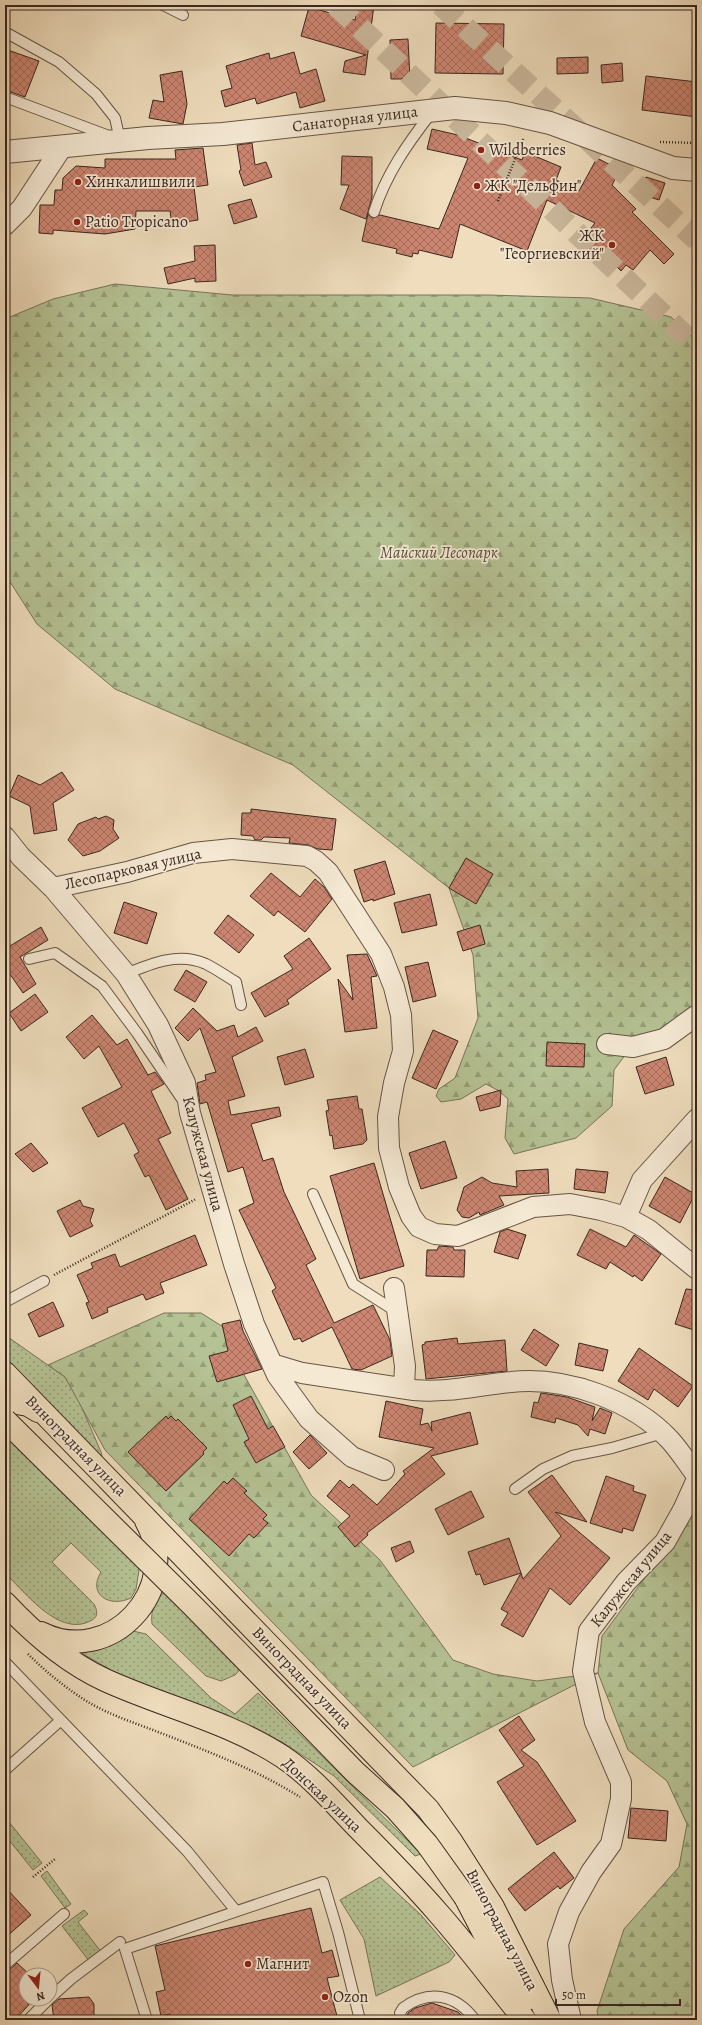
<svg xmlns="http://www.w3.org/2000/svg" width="702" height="2025" font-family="Alegreya,serif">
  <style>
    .grass { fill: url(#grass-dots); stroke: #77755a }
    .forest { fill: url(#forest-firs); stroke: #77755a }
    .building { fill: url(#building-cross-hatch); stroke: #392820 }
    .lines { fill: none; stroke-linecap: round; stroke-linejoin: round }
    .primary-tunnel { stroke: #cbb99e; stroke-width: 22; stroke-dasharray: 22 11; stroke-linecap: butt }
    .service-casing { stroke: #665547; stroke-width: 12 }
    .minor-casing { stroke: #665547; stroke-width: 22 }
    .tertiary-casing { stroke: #665547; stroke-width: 24 }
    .primary-casing { stroke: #392820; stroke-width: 24 }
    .path { stroke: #392820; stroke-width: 2.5; stroke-dasharray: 1 2; stroke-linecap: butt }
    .service { stroke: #f5e9d4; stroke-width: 10 }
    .minor { stroke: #f5e9d4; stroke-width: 20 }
    .tertiary { stroke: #f5e9d4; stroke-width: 22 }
    .primary { stroke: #efddbd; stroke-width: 22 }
    .primary-bridge-casing { stroke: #392820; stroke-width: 24; stroke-linecap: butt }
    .primary-bridge { stroke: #efddbd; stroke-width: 22 }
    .poi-dot { fill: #8f2418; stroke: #f5e9d4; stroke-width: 1.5 }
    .labels { text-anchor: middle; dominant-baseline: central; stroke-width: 3.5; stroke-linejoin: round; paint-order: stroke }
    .street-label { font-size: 16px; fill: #392820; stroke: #f5e9d4 }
    .poi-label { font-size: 16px; fill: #392820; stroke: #f5e9d4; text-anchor: start }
    .park-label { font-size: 16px; font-style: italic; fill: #584e3d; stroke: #f5e9d4 }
  </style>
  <defs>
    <pattern id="grass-dots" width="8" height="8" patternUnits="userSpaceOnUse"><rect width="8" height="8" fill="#b5c294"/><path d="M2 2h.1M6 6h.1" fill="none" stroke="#949e78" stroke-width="1.8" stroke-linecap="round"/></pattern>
    <pattern id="forest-firs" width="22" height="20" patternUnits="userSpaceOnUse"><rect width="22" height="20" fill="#b5c294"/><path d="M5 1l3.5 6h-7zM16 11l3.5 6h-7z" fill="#949e78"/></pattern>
    <pattern id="building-cross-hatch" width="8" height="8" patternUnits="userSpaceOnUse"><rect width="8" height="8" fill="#cc8571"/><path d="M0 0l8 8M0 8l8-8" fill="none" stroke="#a76d5c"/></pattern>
  </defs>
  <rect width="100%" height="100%" fill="#efddbd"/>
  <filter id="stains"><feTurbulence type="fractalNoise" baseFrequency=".005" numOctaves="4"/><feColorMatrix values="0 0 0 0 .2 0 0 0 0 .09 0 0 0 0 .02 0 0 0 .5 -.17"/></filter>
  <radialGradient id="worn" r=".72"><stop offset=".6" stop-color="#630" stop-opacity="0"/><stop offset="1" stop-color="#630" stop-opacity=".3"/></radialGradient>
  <path class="grass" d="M5 1335 65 1377 79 1401 101 1452 102 1456 100 1457 19 1378 5 1361Z
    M5 1427 140 1564 136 1589 131 1598C110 1608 87 1595 101 1572L71 1543 52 1562 94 1604C97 1610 99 1616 92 1620 60 1639 25 1592 5 1573Z
    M169 1589 244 1665 235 1675 221 1681 206 1676 152 1624C150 1609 156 1597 169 1589Z
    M133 1631 146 1634 211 1698 235 1714 258 1693 421 1854 415 1856 334 1776 282 1742 126 1679 78 1651Z
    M5 1817 42 1863 33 1870 5 1835Z
    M47 1871 71 1904 65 1908 41 1876Z
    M380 1877 421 1915 455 1955 449 1962 376 1996 364 1939 340 1900Z
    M84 1910 88 1914 78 1922 102 1953 90 1962 62 1926Z"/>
  <path class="forest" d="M115 284 232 295H488L590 298 671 317 697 341V1025L632 1046 614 1070 612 1106 576 1138 514 1154 505 1138 508 1099 499 1091 486 1084 461 1099 441 1102 436 1096 439 1089 455 1078 478 1018 473 955 449 888 293 765 115 689 37 624 5 574V319L53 299Z
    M164 1313H201L228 1330 238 1364 311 1495 380 1560 453 1660 493 1674 537 1681 598 1673 602 1636 697 1507V2020H599L597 2011 624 1929 679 1867 687 1824 667 1781 628 1750 598 1673 413 1767 105 1450 65 1377 48 1365Z"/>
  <path class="building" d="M358 5H374L365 75 343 72 345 61 366 55 301 36 309 7 355 20Z
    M436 23 504 24 503 74 435 73Z
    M408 39 410 79H391L390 40Z
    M5 49 39 61 25 97 5 90Z
    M294 52 300 74 316 69 325 101 300 108 296 92 257 104 255 98 225 107 221 91 232 88 226 66 269 53 270 59Z
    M588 57V73L557 74V58Z
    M622 63 623 81 602 83 601 65Z
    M182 71 187 104 183 124 149 118 153 100 164 102 160 75Z
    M646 76 697 82V117L642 110Z
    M432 129 458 135 522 160 525 152 561 167 556 180 579 191 597 158 620 170 612 185 636 209 632 212 674 254 664 264 650 250 633 270 626 265 621 271 616 266 611 271 584 248 589 242 587 239 594 230 591 228 595 223 547 200 527 251 460 224 452 258 419 250 418 254 413 253 412 257 396 253 397 249 362 241 368 214 372 218 380 215 439 229 468 158 427 149Z
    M252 143 255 165 266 162 272 177 244 186 239 171 241 170 237 145Z
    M203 148 208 185 194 187 198 220 172 224 170 211H136L135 229 105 234 53 230V234L39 233 40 205H54L55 190H62L63 178 76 166 105 168V159H176L175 150Z
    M342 156 372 157V197L366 219 340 209 349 185H341Z
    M646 177 665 183 659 200 640 194Z
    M251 199 257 217 234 224 228 205Z
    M215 245 216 281 195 282V278L168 284 164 268 195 261 194 246Z
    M62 772 74 790 53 803 57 830 34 834 30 806 9 796 18 775 40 785Z
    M251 809 336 819 332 850 318 849 308 845 289 843 290 838 264 837 261 840H255L253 836 241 835 242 813H251Z
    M106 816 114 820 113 829 119 838 100 851 83 856 68 840 78 824 96 817 98 819Z
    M466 858 493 874 476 904 449 888Z
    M385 861 395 894 373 901V899L364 902 354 870Z
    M271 873 300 897 315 879 324 887 332 899 305 932 278 911 274 916 250 896Z
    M430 894 437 925 402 933 394 903Z
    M124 902 157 913 147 944 114 933Z
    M228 915 254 935 239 953 214 933Z
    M480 925 485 944 463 951 457 932Z
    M41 927 48 940 20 957 36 984 23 993 5 967V949Z
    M309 938 331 969 287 1000 289 1004 265 1017 251 993 293 969 284 956Z
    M367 954 377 976 371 977 377 1028 345 1032 338 979 353 1000 347 955Z
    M428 962 436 996 413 1002 405 967Z
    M186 970 207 982 195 1002 174 990Z
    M35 994 48 1012 21 1031 9 1013Z
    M193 1008 217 1031 234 1025 238 1037 256 1027 263 1041 232 1057 245 1096 228 1101 231 1115 279 1107 281 1116 251 1124 263 1161 273 1158 284 1192 316 1259 306 1265 334 1323 373 1305 390 1340 392 1356 361 1370 352 1369 332 1327 302 1342 300 1338 294 1340 272 1291 276 1288 239 1210 254 1203 243 1167 228 1172 207 1102 200 1104 197 1083 206 1080 205 1075 216 1072 200 1028 188 1041 175 1028Z
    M92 1015 117 1045 127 1039 148 1075 155 1072 164 1084 151 1091 171 1133 158 1139 188 1199 166 1210 149 1175 145 1177 134 1155 139 1152 124 1123 98 1137 82 1108 122 1087 99 1046 84 1059 66 1037Z
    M433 1030 458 1041 436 1089 412 1078Z
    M547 1042 585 1044 584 1067 546 1066Z
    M305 1049 314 1077 285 1085 277 1057Z
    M666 1057 674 1085 645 1094 636 1067Z
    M501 1090 500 1106 480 1111 476 1097Z
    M357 1096 359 1109H362L367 1140 363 1144 334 1149 332 1135 330 1136 326 1111 329 1110 327 1100Z
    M445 1141 457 1178 421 1189 409 1153Z
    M31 1143 48 1163 33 1172 15 1154Z
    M374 1163 404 1266 360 1279 330 1176Z
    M548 1169 549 1193 499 1196 504 1205 480 1215 479 1212 469 1218 462 1217 457 1210 464 1187 482 1177 492 1183 517 1187 516 1171Z
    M576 1169 608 1172 605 1193 574 1189Z
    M665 1177 695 1194 680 1223 649 1206Z
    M80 1200 83 1206 94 1209 90 1221 93 1226 70 1237 57 1211Z
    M507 1229 526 1235 518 1259 494 1252 500 1232Z
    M590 1229 626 1247 634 1235 661 1254 642 1281 634 1275 633 1277 610 1262 606 1269 577 1255Z
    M195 1235 207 1265 160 1283 164 1293 146 1300 143 1294 107 1308 108 1312 92 1319 86 1303 89 1302 77 1275 93 1268 91 1263 115 1254 120 1267Z
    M439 1246 453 1247 454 1250H465L464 1277 426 1276 427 1250H437Z
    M686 1289 697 1290V1331L675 1324Z
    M53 1302 64 1326 39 1337 28 1314Z
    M240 1320 243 1331 262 1369 217 1382 209 1356 228 1351 222 1324Z
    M534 1329 559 1345 546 1366 521 1350Z
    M457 1338 458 1344 505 1340 507 1371 426 1379 422 1345 425 1344V1342Z
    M579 1343 608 1350 603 1371 575 1365Z
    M639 1348 693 1386 678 1407 654 1389 648 1400 618 1381Z
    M541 1393 567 1397 595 1407 592 1421 600 1408 612 1413 605 1434 590 1429 588 1436 578 1425 556 1418 555 1423 531 1417 534 1402 538 1403Z
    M251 1396 268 1429 273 1426 285 1447 256 1463 244 1442 249 1439 233 1405Z
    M386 1401 423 1409 420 1425 428 1423 432 1431 431 1422 470 1412 478 1444 431 1456 445 1474 367 1533 368 1535 355 1547 338 1527 350 1516 327 1496 340 1480 349 1488 353 1484 377 1505 405 1474 403 1471 434 1448 379 1437Z
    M166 1416 168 1419 171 1416 176 1421 178 1419 207 1448 203 1452 204 1454 166 1491 128 1452Z
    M310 1435 327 1453 309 1469 293 1452Z
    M552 1475 587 1522 555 1512 610 1558 570 1605 550 1588 523 1637 501 1625 508 1613 501 1609 521 1573 523 1579 561 1536 528 1492Z
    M606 1476 634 1486 633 1491 646 1495 633 1531 623 1528 622 1533 590 1523Z
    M233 1478 247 1491 244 1493 267 1515 263 1519 268 1523 254 1538 249 1534 229 1556 189 1519 224 1481 227 1484Z
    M471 1491 484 1517 448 1535 435 1509Z
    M509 1538 521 1573 484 1585 480 1574 476 1575 468 1552Z
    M410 1541 414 1552 396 1562 391 1548Z
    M519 1716 535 1740 521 1750 537 1762 576 1821 537 1845 497 1782 524 1766 499 1730Z
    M631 1808 668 1811 666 1841 628 1838Z
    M554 1852 574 1878 560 1889 558 1886 525 1911 508 1889Z
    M5 1887 31 1915 5 1938Z
    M311 1908 322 1953 332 1950 339 1976 327 1978 338 2020H171L170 2014 161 2016 156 1992 165 1990 155 1946Z
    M17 1963 30 1975H26V1999H34L15 2020H5V1974Z
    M89 1997 94 2004V2020H54L52 2005 59 1999Z
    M432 2003 458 2012 466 2020H407L408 2013 415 2008Z"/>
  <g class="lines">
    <path class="primary-tunnel" d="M336 5 697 347
      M441 5 697 240"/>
    <g class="service-casing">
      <path id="service" d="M163 5 183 15
        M5 32 59 62 96 94 115 118 120 140
        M5 97 109 136
        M374 212C386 174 408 143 432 112
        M29 959 55 953 102 986 137 1033 182 1099
        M126 974C152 963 179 952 206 964 216 969 226 976 236 982L241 1005
        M313 1194 353 1284 397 1312
        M5 1302 44 1281
        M515 1489 543 1469 572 1456 612 1448 663 1433
        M5 1662 187 1851 236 1911
        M5 1770 61 1720
        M5 1965 64 1914
        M50 1998 71 1979 120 1942
        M28 2020 49 1999
        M147 2020 125 1949 323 1882 338 1932 360 2020
        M401 2020 400 2013 403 2008C429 1989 456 1994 475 2020"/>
    </g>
    <g class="minor-casing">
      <path id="minor" d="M5 225 22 208 62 147
        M5 837 21 857 53 888 126 974 158 1025 185 1083 190 1113 234 1264 254 1324 277 1375 309 1419 352 1457 384 1470
        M53 888 127 872 193 853 232 849 307 856 316 861 328 872 381 954 394 987 401 1015 403 1051 394 1083 388 1117 389 1148 399 1187 411 1216 419 1227 435 1234 458 1236 533 1207 570 1204 601 1210 626 1217 649 1230 697 1269
        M607 1044 633 1047 664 1039 697 1015
        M626 1217 642 1180 697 1119
        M394 1288 405 1366 404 1387
        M272 1364 302 1373 414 1390C449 1393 477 1385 511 1382 565 1376 633 1400 670 1440 680 1451 688 1464 697 1476
        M571 2020 562 1980 558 1944 569 1912 591 1872 611 1844 621 1799V1782L595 1722 583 1671 589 1631 626 1582 665 1542 683 1510 697 1479"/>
    </g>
    <g class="tertiary-casing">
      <path id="tertiary" d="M5 152 148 138 223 134 455 108 506 113 550 123 673 168 697 170"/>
    </g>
    <g class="primary-casing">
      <path id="primary" d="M5 1373 428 1809 451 1841 493 1907 550 2020
        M5 1401 28 1405 38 1411
        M5 1603C34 1634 66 1662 105 1680 164 1707 228 1721 283 1757 311 1776 334 1803 357 1827 385 1855 413 1884 439 1914 469 1948 496 1985 525 2020
        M41 1633C110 1668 184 1589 146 1521
        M465 1897 489 1943 525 2000"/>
    </g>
    <path class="path" d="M660 142 697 143
      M498 201 524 137
      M54 1275 196 1199
      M28 1654C46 1672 67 1689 88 1702 110 1715 135 1723 158 1732 207 1751 255 1769 300 1797
      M33 1877 55 1859"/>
    <use href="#service" class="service"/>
    <use href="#minor" class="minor"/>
    <use href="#tertiary" class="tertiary"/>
    <use href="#primary" class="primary"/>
    <g class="primary-bridge-casing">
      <path id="primary-bridge" d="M5 1420 192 1605 355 1772 395 1808 427 1844 465 1897"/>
    </g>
    <use href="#primary-bridge" class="primary-bridge"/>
  </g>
  <g class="poi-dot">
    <circle cx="481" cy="150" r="4"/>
    <circle cx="78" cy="182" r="4"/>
    <circle cx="477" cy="186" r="4"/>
    <circle cx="77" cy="222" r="4"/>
    <circle cx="612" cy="245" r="4"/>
    <circle cx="248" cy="1964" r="4"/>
    <circle cx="325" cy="1997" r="4"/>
  </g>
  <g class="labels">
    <g class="street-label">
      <text transform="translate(355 119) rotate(-7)">Санаторная улица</text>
      <text transform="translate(133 869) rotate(-13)">Лесопарковая улица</text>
      <text transform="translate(203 1154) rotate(75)">Калужская улица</text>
      <text transform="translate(76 1446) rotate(45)">Виноградная улица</text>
      <text transform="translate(631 1579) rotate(-51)">Калужская улица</text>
      <text transform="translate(302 1678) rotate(46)">Виноградная улица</text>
      <text transform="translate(322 1795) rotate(43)">Донская улица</text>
      <text transform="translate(502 1930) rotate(62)">Виноградная улица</text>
    </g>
    <g class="poi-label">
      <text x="489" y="150">Wildberries</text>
      <text x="86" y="182">Хинкалишвили</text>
      <text x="485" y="186">ЖК "Дельфин"</text>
      <text x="85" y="222">Patio Tropicano</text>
      <text x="604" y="236" text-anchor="end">ЖК<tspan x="604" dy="18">"Георгиевский"</tspan></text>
      <text x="256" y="1964">Магнит</text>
      <text x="333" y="1997">Ozon</text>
    </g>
    <g class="park-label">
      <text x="439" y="553">Майский Лесопарк</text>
    </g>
  </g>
  <rect width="702" height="2025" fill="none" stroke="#efddbd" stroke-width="20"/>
  <rect x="6" y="6" width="690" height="2013" fill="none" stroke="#392820" stroke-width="2"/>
  <rect x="10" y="10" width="682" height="2005" fill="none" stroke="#392820"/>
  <g transform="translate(38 1987) rotate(164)"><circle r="19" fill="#f5e9d4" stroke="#aa9c8c"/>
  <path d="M0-3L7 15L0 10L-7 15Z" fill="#8f2418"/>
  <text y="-6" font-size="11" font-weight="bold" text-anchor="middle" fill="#392820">N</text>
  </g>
  <path d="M556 1999v6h124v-6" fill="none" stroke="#392820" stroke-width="2"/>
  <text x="562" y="1999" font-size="12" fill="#392820" stroke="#f5e9d4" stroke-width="3" paint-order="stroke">50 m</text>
  <rect width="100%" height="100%" filter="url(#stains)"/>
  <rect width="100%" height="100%" fill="url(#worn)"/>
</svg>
